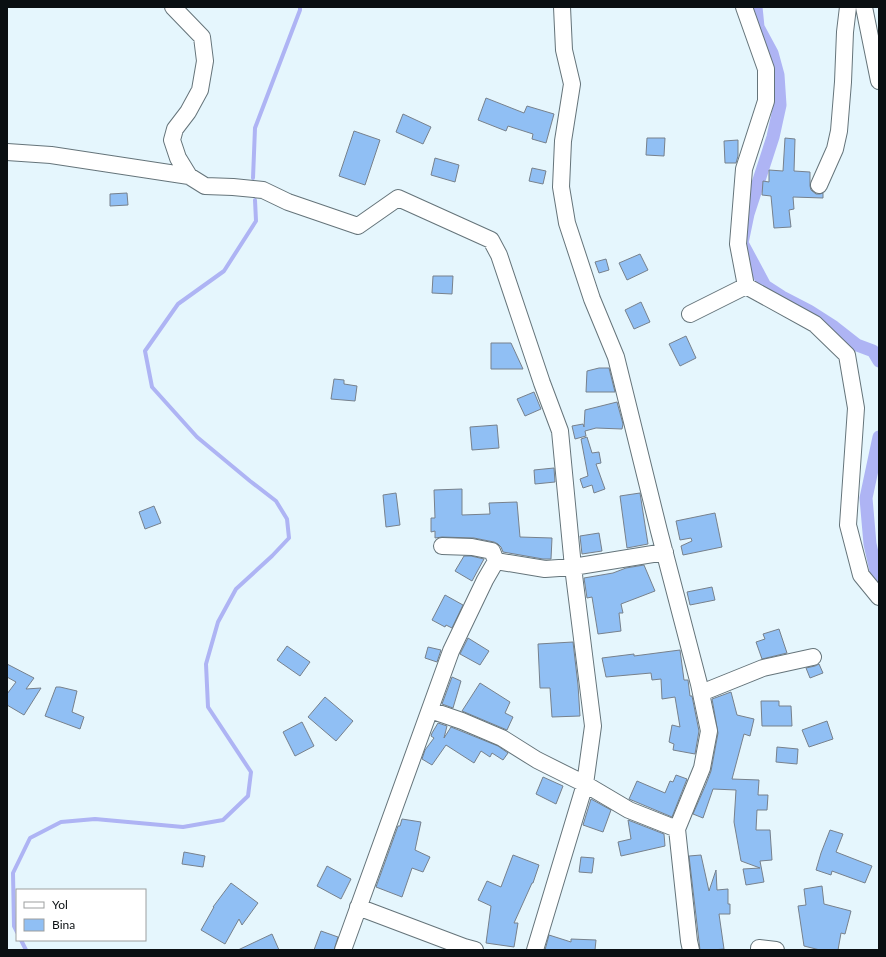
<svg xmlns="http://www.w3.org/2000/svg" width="886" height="957" font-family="Lato,sans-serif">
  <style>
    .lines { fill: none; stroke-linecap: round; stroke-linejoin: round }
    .stream { stroke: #aeb4f4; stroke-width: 4 }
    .canal { stroke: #aeb4f4; stroke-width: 13 }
    .building { fill: #90bff4; stroke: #77818c }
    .minor-casing { stroke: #65747a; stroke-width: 18 }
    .minor { stroke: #fff; stroke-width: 16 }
  </style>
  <rect width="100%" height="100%" fill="#e5f6fd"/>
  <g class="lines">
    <path class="stream" d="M253 178 255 128 300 10V7
      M17 932 14 926 13 873 30 838 61 822 95 819 183 827 223 820 248 796 251 772 208 707 206 664 218 622 236 589 272 556 289 538 287 519 276 501 250 481 197 437 152 387 145 351 178 304 224 271 256 221 255 200
      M21 940 26 950"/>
    <path class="canal" d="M756 7 758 27 772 53 778 75 780 105 773 137 748 214 742 243 765 286 782 297 809 311 834 327 857 345 873 351 879 361
      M879 437 866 498 870 544 877 575 879 579"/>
  </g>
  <path class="building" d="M486 98 524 113 527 106 554 114 546 143 532 139 533 134 508 126 506 131 478 120Z
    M403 114 431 127 423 144 396 132Z
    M354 131 380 140 365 185 339 176Z
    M647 138H665L664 156 646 155Z
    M785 138 795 139 794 171 810 172V186L811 190 816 194H820L823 193V198L793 197 794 209 789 210 791 227 774 228 771 196 762 195 763 181 769 182V170L783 171Z
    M738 140V156L736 163H725L724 141Z
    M435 158 459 165 455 182 431 175Z
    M532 168 546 171 543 184 529 181Z
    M127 193 128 205 110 206V194Z
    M640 254 648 270 627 280 619 263Z
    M606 259 609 270 599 273 595 262Z
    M433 276H453L452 294 432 293Z
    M641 302 650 322 634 329 625 310Z
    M686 336 696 358 680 366 669 344Z
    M491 343H511L523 369H491Z
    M599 368H609L615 392H586L587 371Z
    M334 379 344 380V384L357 386 355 401 331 399Z
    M534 392 541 409 525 416 517 399Z
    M617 402 623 424 622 429 596 428 585 431 586 436 575 439 572 426 583 424 584 427 585 410Z
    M497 425 499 448 472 450 470 427Z
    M587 437 592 453 599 452 601 463 596 464 605 489 594 493 592 485 583 488 580 479 588 476 581 439Z
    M554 468 555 482 535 484 534 470Z
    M462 489V515L490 514 489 503 517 502 520 537 552 538 551 559H543L503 552 501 547 498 544 494 542 474 538 442 537 435 538V531L431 532V518H435L434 490Z
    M396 493 400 525 386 527 383 495Z
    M640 493 648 544 627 548 620 496Z
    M154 506 161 523 145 529 139 512Z
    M715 513 722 547 683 555 681 546 692 541 691 538 680 540 676 521Z
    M599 533 602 551 582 554 580 536Z
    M464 556H471L484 559 472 581 455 571Z
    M644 565 655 591 621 604 623 613H619L621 631 598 634 592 597 587 598 584 578 613 573 626 568Z
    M712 587 715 600 690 605 687 592Z
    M445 595 463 605 452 628 446 625 445 627 432 620Z
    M779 629 787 653 762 659 756 642 765 639 763 634Z
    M468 638 489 651 480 665 460 654Z
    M573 642 578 685 580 716 552 717 550 688H540L538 644Z
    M287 646 310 662 300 676 277 660Z
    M428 647 441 650 437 662 425 658Z
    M680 650 684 680H688L690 696H692L699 731 695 754 673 750 674 744 669 742 672 725 680 727 675 697 662 699 661 679 652 680 651 673 606 677 602 658 634 654V656Z
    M7 664 34 678 26 689 41 688 24 715 7 705V694L16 682 7 677Z
    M819 664 823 673 810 678 806 668 815 666Z
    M452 677 461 681 453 708 442 704Z
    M480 683 510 702 505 713 513 717 507 730 462 711Z
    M56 687H60L77 691 72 712 84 717 80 729 45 716Z
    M731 692 737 715 754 719 750 736 744 734 732 779 759 780 758 795H768L767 810H757L756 830H770L772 860 760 861 764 882 746 885 743 869 760 868 741 861 734 822 736 790 713 789 703 818 693 814 706 784 711 771 718 733 712 699Z
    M325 697 353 721 336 741 308 717Z
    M761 701H779V706H791L792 726H762Z
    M827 721 833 739 809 747 802 730Z
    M302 722 314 746 295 756 283 732Z
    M438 723 447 726 444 738 451 727 498 746 508 753 503 760 492 753 490 757 481 751 474 763 446 745 432 765 422 759 425 750 434 738 431 736 432 733Z
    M777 747 798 749 797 764 776 762Z
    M676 775 687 779 672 817 629 799 637 781 665 793 670 781 673 782Z
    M543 777 563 786 556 804 536 794Z
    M591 799 611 810 603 832 583 825Z
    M402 819 421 822 415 850 430 857 423 872 412 868 402 897 376 887 398 826H400Z
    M628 820 664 834 665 846 621 856 618 842 631 839Z
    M830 830 843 834 836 852 872 866 865 883 832 871 831 875 816 870 821 853Z
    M184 852 205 856 203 867 182 864Z
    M513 855 539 865 533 883H532L514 923H518L514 947 486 943 491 906 478 900 487 881 501 887Z
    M701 855 709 891 716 870 717 890 728 889V904H730V914H719L724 949 712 950H700L689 856Z
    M581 857 594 858 592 873 579 872Z
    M327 866 351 879 341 899 317 886Z
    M231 883 258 903 242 925 239 919 225 944 201 930 214 907H213Z
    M822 886 824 904 851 911 845 934 841 933 838 950H820L804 946 798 906 806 905 804 889Z
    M321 931 338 937 334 950H314Z
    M272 934 279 950H238Z
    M549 935 571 942V939L596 940 595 950H545Z"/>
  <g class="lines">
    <g class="minor-casing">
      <path id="minor" d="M173 7 202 37 205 61 200 90 188 112 175 129 172 140 178 158 189 176 205 186 233 187 263 190 288 202 358 226 398 198 491 240 499 255 542 383 560 431 573 567 593 726 585 784 535 950
        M562 7 564 50 572 84 563 141 561 187 567 223 592 299 616 357 659 531 699 684 709 731 702 768 677 829 689 941 691 950
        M864 7 879 81
        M7 152 51 155 189 176
        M819 185 835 149 839 131 843 82 845 32 848 7
        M746 286 815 324 847 355 856 408 848 525 861 575 879 597
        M690 314 746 286 738 244 744 169 766 101V69L744 7
        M442 546 472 547 492 551 496 561 545 569 573 567 665 552
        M701 693 763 668 813 657
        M430 710 462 721 502 738 537 760 585 784 629 810 677 829
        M358 907 464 947 475 950
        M343 950 451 651 485 580 496 561
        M759 950V948L776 950"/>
    </g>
    <use href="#minor" class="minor"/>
  </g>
  <rect width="886" height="957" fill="none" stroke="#0a0f12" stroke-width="16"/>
  <rect x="16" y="889" width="130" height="52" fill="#ffffff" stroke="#9d9fa0"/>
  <rect x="24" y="902" width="20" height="6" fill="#ffffff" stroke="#9d9fa0"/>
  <text x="52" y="909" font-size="12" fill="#0a0f12">Yol</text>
  <rect x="24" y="919" width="20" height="12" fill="#90bff4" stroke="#9d9fa0"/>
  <text x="52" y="929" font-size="12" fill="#0a0f12">Bina</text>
</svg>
